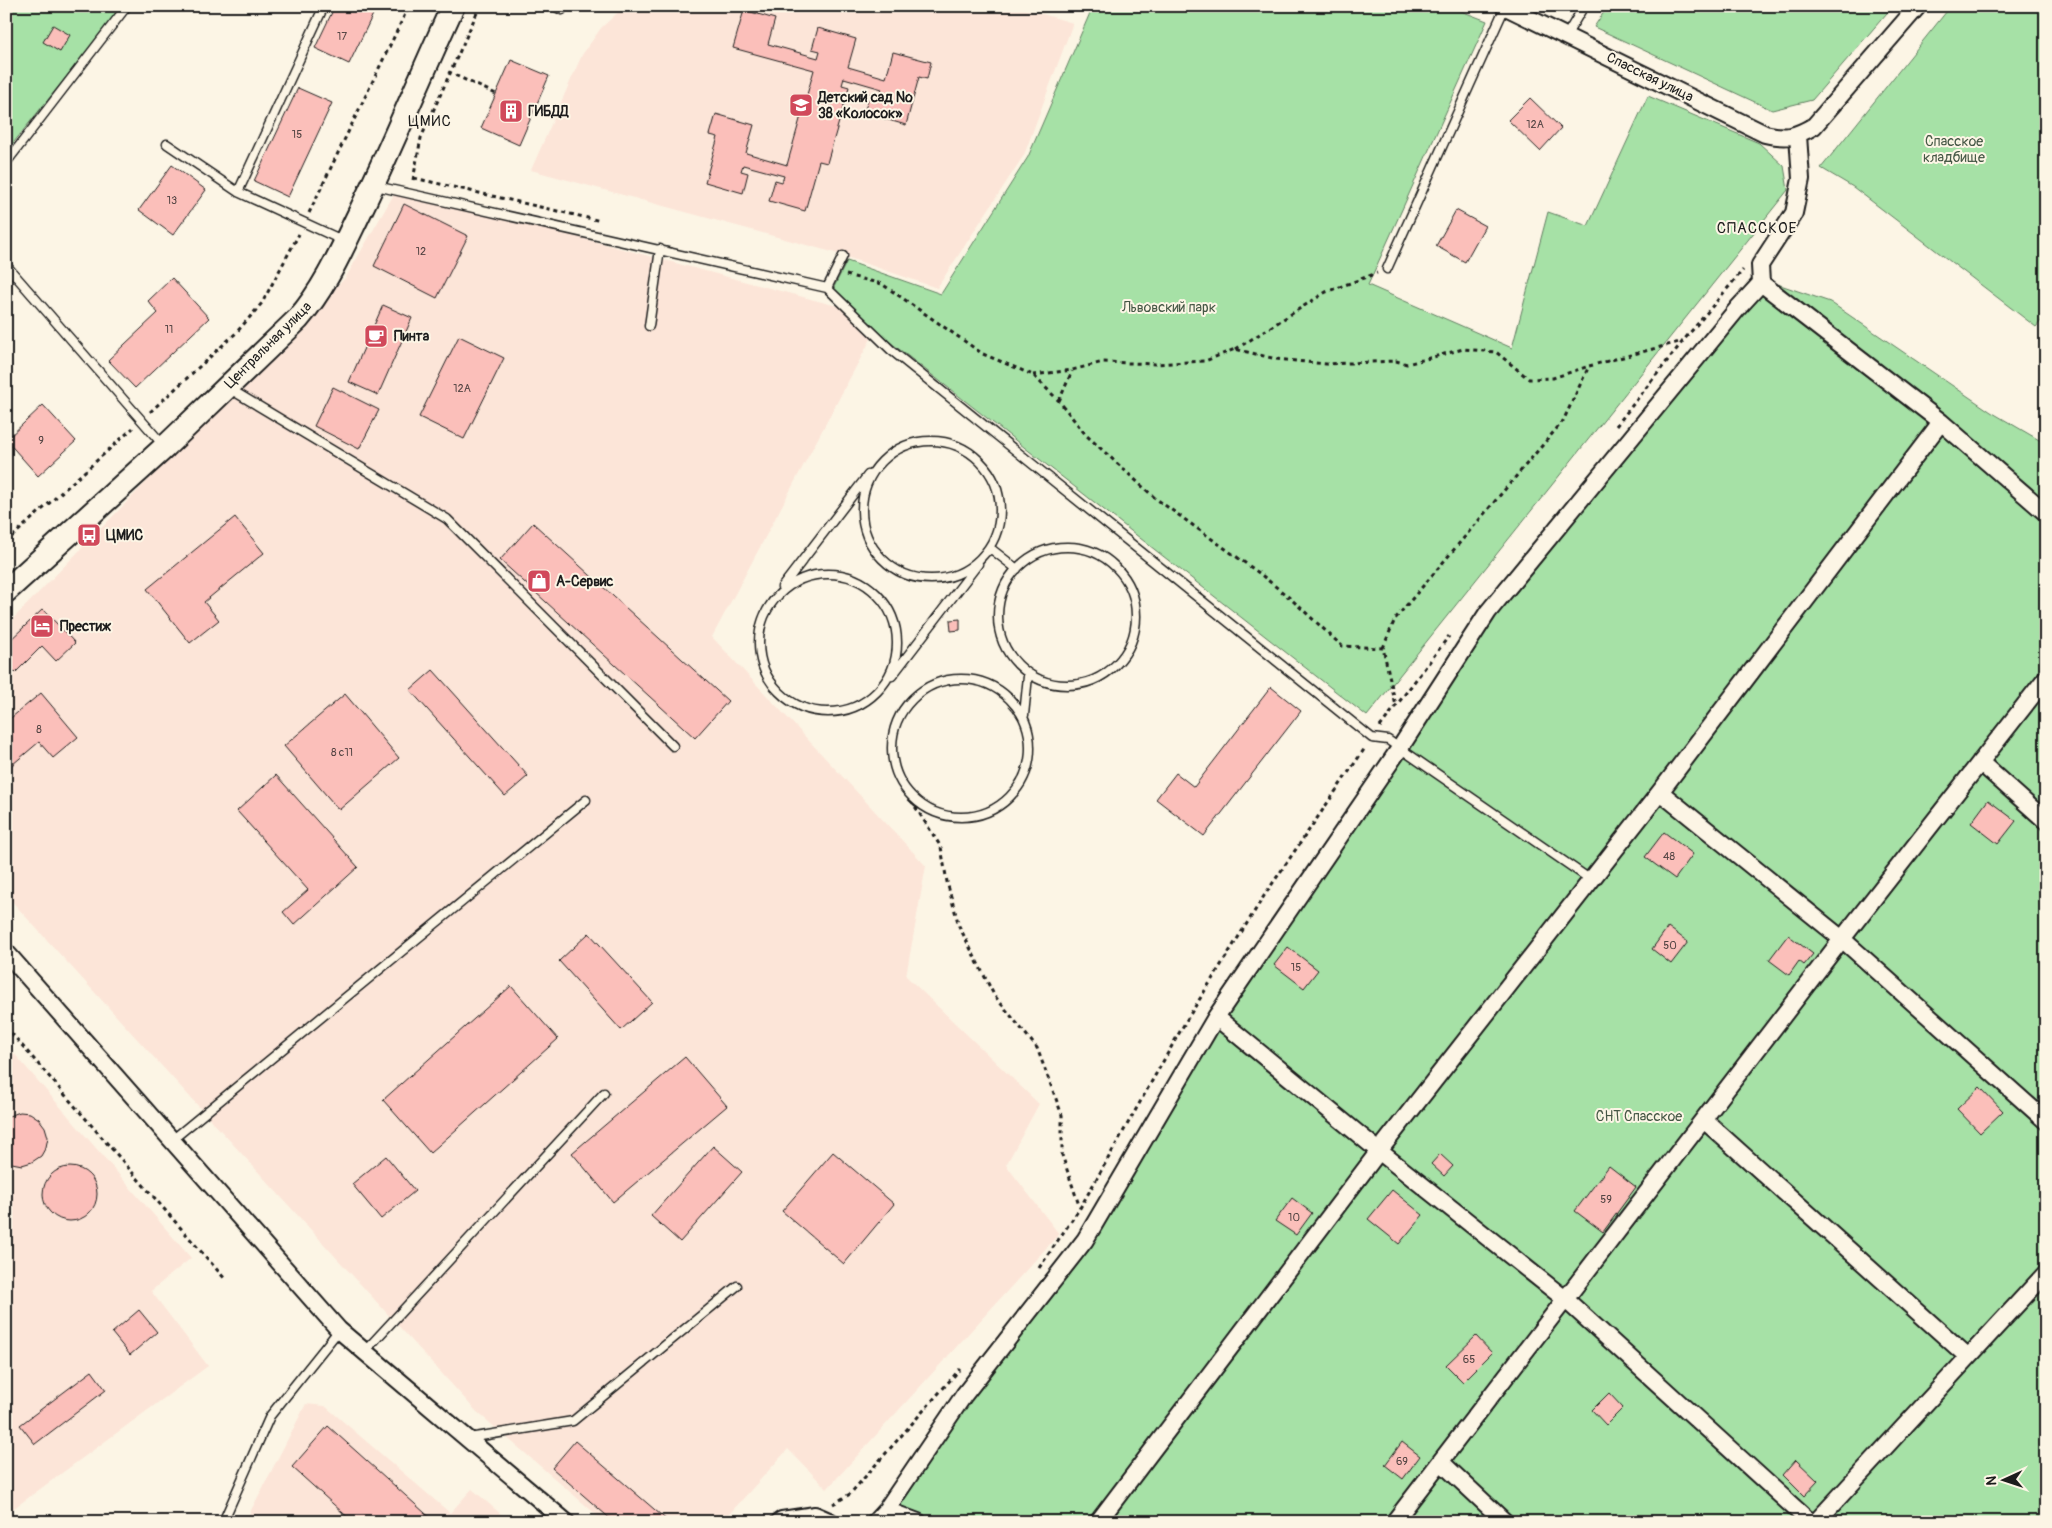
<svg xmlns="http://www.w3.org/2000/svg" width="2052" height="1528" font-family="Pangolin,sans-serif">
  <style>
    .built { fill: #fce5d8 }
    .green { fill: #a6e1a6; stroke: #617e61 }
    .building { fill: #fbbfba; stroke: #1c1c1c }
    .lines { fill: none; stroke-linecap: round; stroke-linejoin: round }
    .lane-casing { stroke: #1c1c1c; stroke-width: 11 }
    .street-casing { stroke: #1c1c1c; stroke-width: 20 }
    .secondary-casing { stroke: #1c1c1c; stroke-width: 26 }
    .path { stroke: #1c1c1c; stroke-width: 3; stroke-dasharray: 4 4; stroke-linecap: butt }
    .lane { stroke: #fcf5e5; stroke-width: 8 }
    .street { stroke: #fcf5e5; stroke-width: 16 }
    .secondary { stroke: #fcf5e5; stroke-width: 22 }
    .labels { text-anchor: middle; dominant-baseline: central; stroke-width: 4; stroke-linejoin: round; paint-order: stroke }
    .number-label { font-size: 11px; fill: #544544 }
    .street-label { font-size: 14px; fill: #1c1c1c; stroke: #fcf5e5 }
    .poi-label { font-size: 14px; font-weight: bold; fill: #1c1c1c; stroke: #fcf5e5; text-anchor: start }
    .park-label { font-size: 14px; fill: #455745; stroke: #fcf5e5 }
    .neighbourhood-label { font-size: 15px; letter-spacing: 1px; fill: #1c1c1c; stroke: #fcf5e5 }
  </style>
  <rect width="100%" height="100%" fill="#fcf5e5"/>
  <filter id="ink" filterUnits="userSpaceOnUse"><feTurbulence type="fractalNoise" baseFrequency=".02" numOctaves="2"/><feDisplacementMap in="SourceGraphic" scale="10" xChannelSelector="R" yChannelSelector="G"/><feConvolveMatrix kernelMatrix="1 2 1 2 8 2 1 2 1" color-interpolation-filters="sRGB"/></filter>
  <g filter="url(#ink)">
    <path class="built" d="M625 6H1015L1073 23 1024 155 937 288 832 252 531 170 582 55 601 28Z
      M397 189 882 318 712 637 926 866 906 976 1039 1104 1006 1165 1059 1234 827 1489 788 1449 722 1522H605L476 1411 6 895V626L346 277Z
      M6 1044 191 1258 151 1291 208 1366 6 1514Z
      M306 1404 325 1406 450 1513 472 1489 510 1522H245Z"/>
    <path class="green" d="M6 6H123L6 152Z
      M1093 6H1448L1487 21 1368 285 1512 348 1548 212 1588 226 1648 96 1759 143 1784 166 1788 190 1367 716 830 295 847 261 941 294 1028 157Z
      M1608 6H1893L1812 100 1772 110 1594 27Z
      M1951 6H2046V315L2036 327 1853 187 1821 168Z
      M1754 276 1830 302 1991 412 2046 444V1522H916L896 1504 1172 1101 1482 610Z"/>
    <path class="building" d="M335 6H377L349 64 315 48Z
      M744 10 775 19 768 44 818 58 820 51 812 49 818 28 856 39 848 67 886 78 893 52 931 62 927 79 919 77 906 125 864 113 870 93 880 95 882 89 844 78 842 85 849 87 827 163 819 161 805 211 769 201 775 180 782 182 784 176 743 165 741 171 748 173 743 193 705 182 718 137 710 135 716 114 754 125 746 153 787 165 814 70 733 48Z
      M53 25 70 35 60 52 43 42Z
      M511 60 549 76 519 145 481 128Z
      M298 88 332 103 288 197 254 181Z
      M1530 98 1561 128 1540 151 1508 120Z
      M172 165 206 190 173 235 139 210Z
      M404 204 468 236 437 298 374 266Z
      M1456 210 1485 226 1465 262 1436 246Z
      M172 278 209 318 135 388 108 360 158 313 148 301Z
      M383 305 412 318 378 395 349 382Z
      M459 336 504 358 464 439 419 417Z
      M333 387 379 410 359 449 314 426Z
      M43 405 76 441 38 476 6 440Z
      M235 517 264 553 204 602 219 620 190 643 147 589Z
      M533 523 728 701 695 738 500 560Z
      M43 609 75 643 56 661 42 646 15 673 6 664V644Z
      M960 619V630L951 631 950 620Z
      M433 670 528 776 505 796 410 690Z
      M1271 687 1301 711 1204 836 1156 799 1176 773 1194 787Z
      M41 693 78 737 53 758 39 742 6 770V722Z
      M345 694 399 758 339 810 284 746Z
      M276 775 358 867 294 925 283 912 308 890 237 811Z
      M1988 800 2016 821 1998 844 1971 823Z
      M1664 832 1693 854 1675 879 1645 857Z
      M1668 927 1688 942 1671 964 1652 949Z
      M589 933 652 1002 621 1030 559 961Z
      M1788 935 1813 954 1804 965 1799 961 1789 975 1769 960Z
      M1288 947 1318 970 1304 988 1274 965Z
      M511 986 558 1039 430 1153 383 1100Z
      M685 1057 727 1106 613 1202 572 1153Z
      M1980 1087 2003 1111 1980 1133 1957 1109Z
      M20 1112 30 1113 39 1119 45 1127 48 1137 46 1147 41 1156 32 1162 22 1165 12 1163 6 1160V1117Z
      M713 1146 742 1172 680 1242 651 1216Z
      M833 1152 894 1204 844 1264 782 1211Z
      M1440 1154 1453 1166 1444 1176 1431 1164Z
      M386 1156 415 1191 381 1219 352 1184Z
      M1609 1166 1636 1187 1603 1232 1575 1211Z
      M43 1194a27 27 0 1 1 54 0a27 27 0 1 1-54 0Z
      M1392 1190 1423 1215 1399 1244 1368 1219Z
      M1292 1198 1312 1213 1296 1235 1275 1221Z
      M139 1310 157 1332 130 1355 112 1333Z
      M1476 1336 1492 1353 1463 1382 1446 1365Z
      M92 1371 106 1390 35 1444 20 1425Z
      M1609 1393 1623 1408 1606 1425 1592 1410Z
      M328 1426 435 1522H353L292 1467Z
      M575 1441 669 1522H614L552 1468Z
      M1402 1442 1420 1456 1403 1479 1385 1465Z
      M1796 1460 1818 1481 1804 1496 1783 1475Z"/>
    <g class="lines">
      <g class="lane-casing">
        <path id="lane" d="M554 6 562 10
          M1566 36 1584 6
          M167 144 238 192 344 241
          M6 163 127 6
          M376 186 827 288 891 350 1372 738 1388 740 1591 880
          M238 192 324 6
          M6 265 164 446
          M1387 269 1505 7
          M827 288 843 256
          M649 326 660 249
          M230 389 447 519 673 746
          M862 510a69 69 0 1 1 138 0a69 69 0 1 1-138 0Z
          M998 616a69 69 0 1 1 138 0a69 69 0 1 1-138 0Z
          M988 551 990 548 1017 569
          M759 643a69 69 0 1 1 138 0a69 69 0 1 1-138 0Z
          M782 587 868 475
          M892 676 978 564
          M892 748a69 69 0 1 1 138 0a69 69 0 1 1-138 0Z
          M1024 715 1028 676
          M172 1140 586 800
          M365 1351 604 1093
          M469 1438 573 1421 737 1286
          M223 1522 270 1416 339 1330"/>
      </g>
      <g class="street-casing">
        <path id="street" d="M1504 6 1765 134C1787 139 1795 137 1814 126L1918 6
          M1798 135 1801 179 1794 213 1760 265 1761 283 1941 422 2046 513
          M1980 762 2046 821
          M1660 792 1842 939 2046 1121
          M6 952 339 1330 566 1522
          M1216 1017 1379 1151 1565 1299 1810 1522
          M1704 1120 1967 1356
          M1441 1462 1505 1522
          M886 1510 918 1522
          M779 1522 782 1520 815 1515 831 1522
          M875 1522 886 1510 964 1395 1085 1240 1216 1017 1400 748 1488 612 1738 308 1761 283
          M1098 1522 1379 1151 1660 792 1941 422
          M1394 1522 1842 939 2046 678
          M1816 1522 2046 1273"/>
      </g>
      <g class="secondary-casing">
        <path id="secondary" d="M6 591 165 447 298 319C325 288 341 251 359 214 392 146 421 75 453 6"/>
      </g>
      <path class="path" d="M448 72 496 94
        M414 178 601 221
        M413 180 421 138 480 6
        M309 213 409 6
        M846 275 882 284 983 354 1033 375 1059 401 1086 435 1155 498 1259 573 1291 599 1342 646 1383 648 1396 706
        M1236 349 1326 292 1377 273
        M1033 375 1072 370 1103 362 1157 364 1205 361 1235 349 1276 359 1326 364 1396 361 1407 364 1463 349 1496 352 1529 379 1553 378 1589 366
        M1059 401 1072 371
        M150 412 236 333 262 303 299 234
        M1616 426 1683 341 1743 270
        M6 542 133 428
        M1383 648 1395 619 1563 421 1589 366 1683 341
        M1380 727 1449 636
        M898 780 941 847 947 882 959 926 994 995 1037 1048 1062 1115V1155L1080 1208
        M6 1027 225 1279
        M1039 1268 1080 1208 1186 1021 1264 896 1365 748
        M833 1504 850 1494 960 1369"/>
      <use href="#lane" class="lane"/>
      <use href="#street" class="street"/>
      <use href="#secondary" class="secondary"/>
    </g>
  </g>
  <defs>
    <g id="school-square" transform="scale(1.25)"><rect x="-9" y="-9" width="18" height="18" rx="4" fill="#d1495b" stroke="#fcf5e5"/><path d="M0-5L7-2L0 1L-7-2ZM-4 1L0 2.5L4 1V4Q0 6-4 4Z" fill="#fff"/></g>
    <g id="building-square" transform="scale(1.25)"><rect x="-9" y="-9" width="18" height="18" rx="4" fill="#d1495b" stroke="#fcf5e5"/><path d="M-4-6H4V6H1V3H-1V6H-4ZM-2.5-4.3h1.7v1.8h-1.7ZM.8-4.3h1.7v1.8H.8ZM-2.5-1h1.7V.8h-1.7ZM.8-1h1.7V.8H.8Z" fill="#fff"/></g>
    <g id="cafe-square" transform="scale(1.25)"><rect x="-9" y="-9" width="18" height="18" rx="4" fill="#d1495b" stroke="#fcf5e5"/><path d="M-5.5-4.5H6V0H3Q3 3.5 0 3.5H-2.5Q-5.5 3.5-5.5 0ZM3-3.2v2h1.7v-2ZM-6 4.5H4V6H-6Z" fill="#fff"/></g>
    <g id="bus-square" transform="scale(1.25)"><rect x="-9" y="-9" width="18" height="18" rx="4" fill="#d1495b" stroke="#fcf5e5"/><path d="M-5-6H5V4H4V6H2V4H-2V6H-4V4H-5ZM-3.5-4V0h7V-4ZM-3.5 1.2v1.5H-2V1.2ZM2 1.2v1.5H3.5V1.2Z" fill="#fff"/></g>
    <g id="shop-square" transform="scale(1.25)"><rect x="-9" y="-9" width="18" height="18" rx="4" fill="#d1495b" stroke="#fcf5e5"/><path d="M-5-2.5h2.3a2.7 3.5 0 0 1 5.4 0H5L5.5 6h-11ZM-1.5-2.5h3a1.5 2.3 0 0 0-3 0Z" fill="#fff"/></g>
    <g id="hotel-square" transform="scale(1.25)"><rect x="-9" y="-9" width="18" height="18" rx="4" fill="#d1495b" stroke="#fcf5e5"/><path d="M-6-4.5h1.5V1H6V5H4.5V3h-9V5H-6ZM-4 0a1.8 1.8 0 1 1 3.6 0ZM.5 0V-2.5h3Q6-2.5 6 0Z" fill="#fff"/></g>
  </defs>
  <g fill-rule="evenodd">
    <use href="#school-square" x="801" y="105"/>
    <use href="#building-square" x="511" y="111"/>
    <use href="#cafe-square" x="376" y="336"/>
    <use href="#bus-square" x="89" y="535"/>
    <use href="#shop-square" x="539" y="581"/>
    <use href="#hotel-square" x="42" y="626"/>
  </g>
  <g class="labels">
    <g class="number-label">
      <text x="342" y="36">17</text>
      <text x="1535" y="124">12А</text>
      <text x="297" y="134">15</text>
      <text x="172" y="200">13</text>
      <text x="421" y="251">12</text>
      <text x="169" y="329">11</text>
      <text x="462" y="388">12А</text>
      <text x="41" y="440">9</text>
      <text x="39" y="729">8</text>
      <text x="342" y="752">8 с11</text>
      <text x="1669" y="856">48</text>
      <text x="1670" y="945">50</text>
      <text x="1296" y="967">15</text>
      <text x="1606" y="1199">59</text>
      <text x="1294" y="1217">10</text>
      <text x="1469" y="1359">65</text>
      <text x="1402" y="1461">69</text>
    </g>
    <g class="street-label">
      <text transform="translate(1650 77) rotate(26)">Спасская улица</text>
      <text transform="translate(268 345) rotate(-45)">Центральная улица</text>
    </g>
    <g class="poi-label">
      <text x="818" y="97">Детский сад №<tspan x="818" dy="16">38 «Колосок»</tspan></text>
      <text x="528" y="111">ГИБДД</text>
      <text x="394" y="336">Пинта</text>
      <text x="106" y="535">ЦМИС</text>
      <text x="556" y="581">A-Сервис</text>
      <text x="60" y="626">Престиж</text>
    </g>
    <g class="park-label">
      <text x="1954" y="141">Спасское<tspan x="1954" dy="16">кладбище</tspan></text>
      <text x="1169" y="307">Львовский парк</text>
      <text x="1639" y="1116">СНТ Спасское</text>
    </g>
    <g class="neighbourhood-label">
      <text x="430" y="121">ЦМИС</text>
      <text x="1757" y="228">СПАССКОЕ</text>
    </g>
  </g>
  <rect width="2052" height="1528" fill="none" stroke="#fcf5e5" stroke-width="25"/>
  <rect x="12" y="12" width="2027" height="1503" fill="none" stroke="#1c1c1c" stroke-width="2" filter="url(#ink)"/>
  <g transform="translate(2004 1480) rotate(267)" stroke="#fcf5e5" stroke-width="4" paint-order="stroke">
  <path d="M0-4L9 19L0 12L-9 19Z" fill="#1c1c1c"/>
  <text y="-8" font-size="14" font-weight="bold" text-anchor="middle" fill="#1c1c1c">N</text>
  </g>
</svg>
